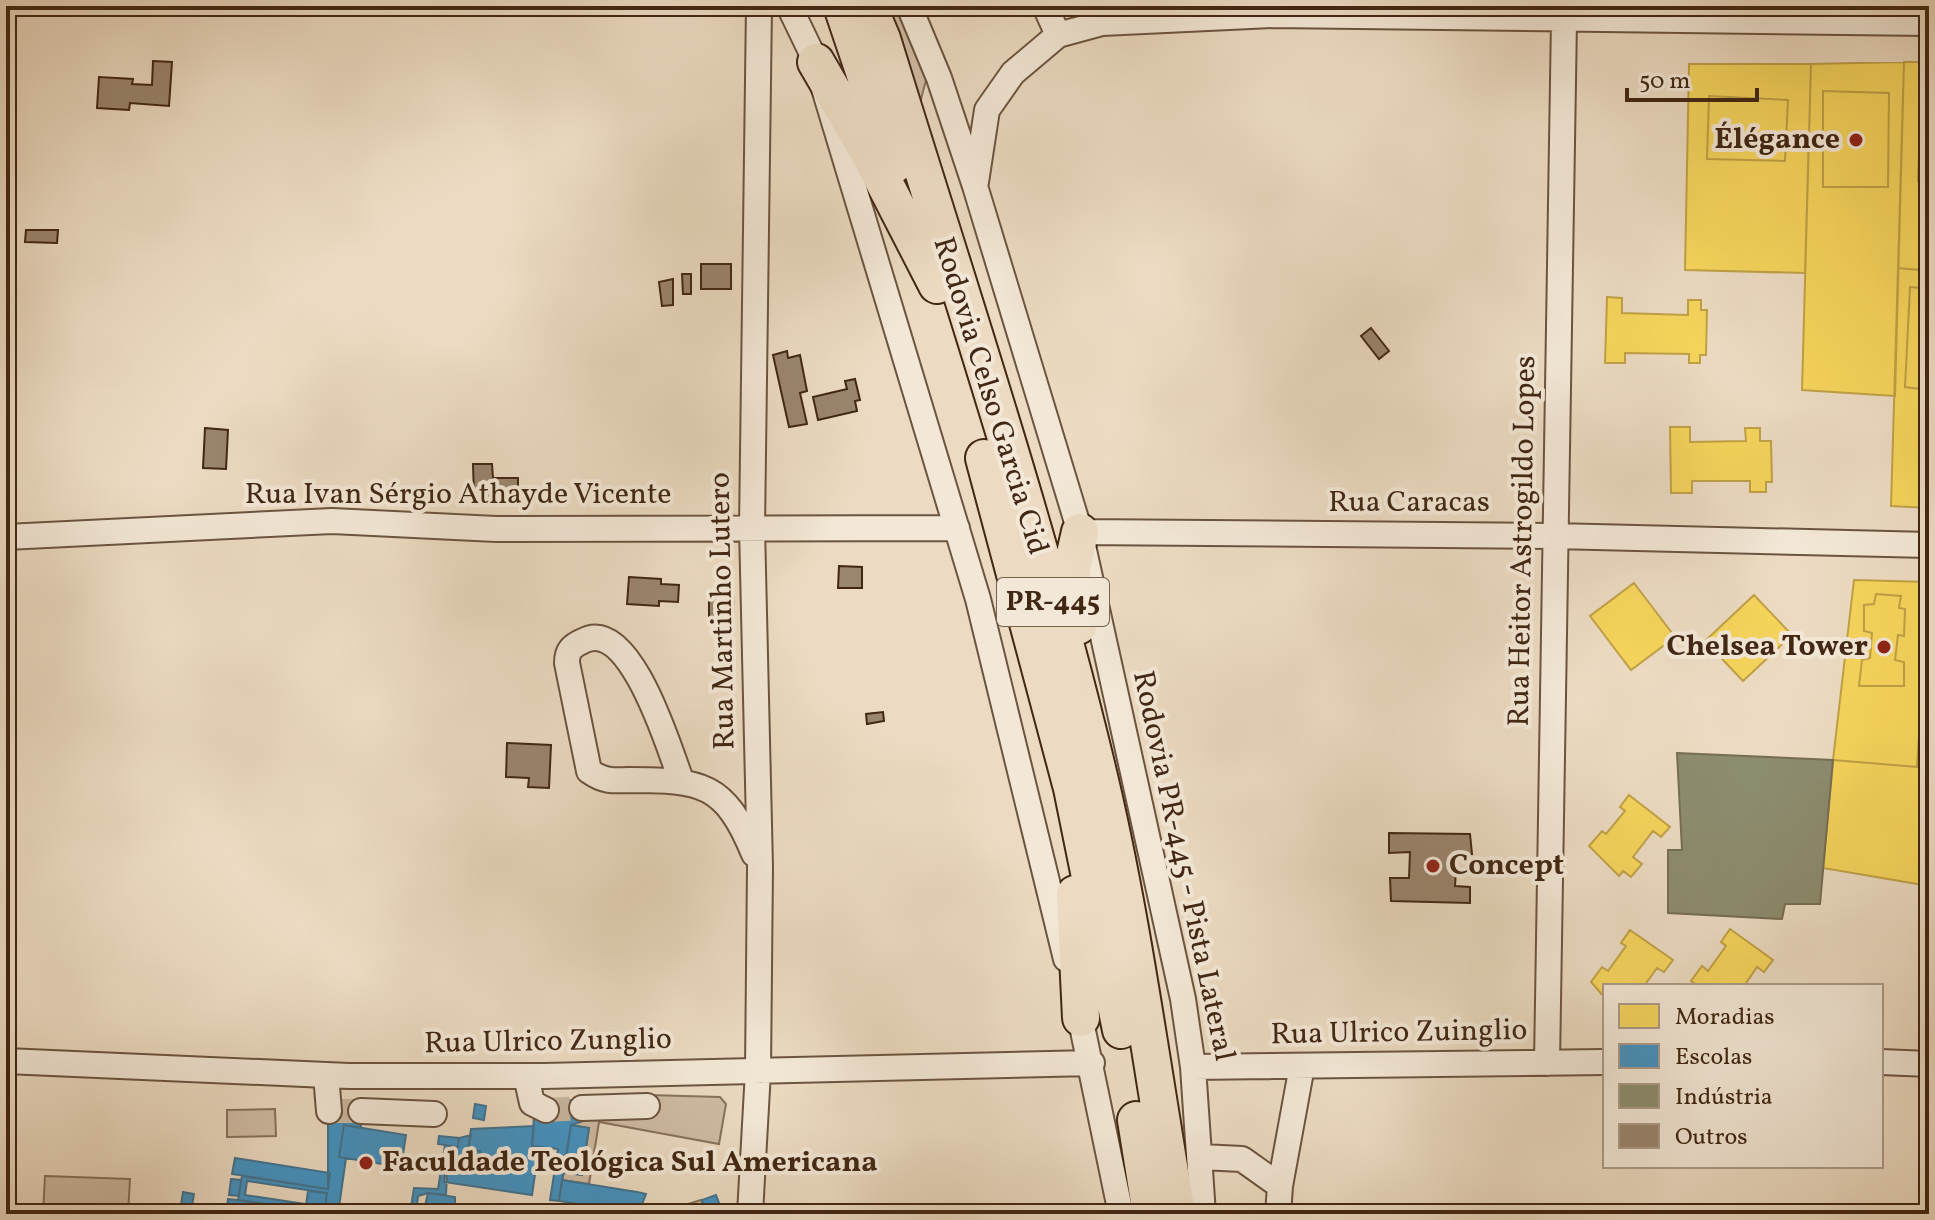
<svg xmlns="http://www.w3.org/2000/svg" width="1935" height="1220" font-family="Vollkorn,serif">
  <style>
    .green { fill: #cfbca4; stroke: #88725c; stroke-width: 2 }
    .homes { fill: #f6d55c; stroke: #c0a146; stroke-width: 2 }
    .schools { fill: #4393c3; stroke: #42738e; stroke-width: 2; fill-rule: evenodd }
    .industry { fill: #8c8c6e; stroke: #766e53; stroke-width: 2 }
    .building { fill: #9a856e; stroke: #412714; stroke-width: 2 }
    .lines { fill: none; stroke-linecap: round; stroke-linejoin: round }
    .minor-tunnel { stroke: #cab79f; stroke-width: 24; stroke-dasharray: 24 12; stroke-linecap: butt }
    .minor-casing { stroke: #6c5440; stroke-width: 28 }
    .highway-casing { stroke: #412714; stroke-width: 40 }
    .minor { stroke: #f3e8d7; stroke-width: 24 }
    .highway { stroke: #ecdbc2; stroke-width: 36 }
    .poi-dot { fill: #8f2418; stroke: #f3e8d7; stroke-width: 3 }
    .labels { text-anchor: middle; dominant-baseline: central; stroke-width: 8; stroke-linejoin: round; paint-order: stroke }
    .shield { fill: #f3e8d7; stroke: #76614e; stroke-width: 2 }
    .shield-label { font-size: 28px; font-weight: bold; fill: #412714 }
    .poi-label { font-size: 30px; font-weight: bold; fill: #412714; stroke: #f3e8d7; text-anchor: end }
    .street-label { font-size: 30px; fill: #412714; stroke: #f3e8d7 }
  </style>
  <rect width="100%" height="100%" fill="#ecdbc2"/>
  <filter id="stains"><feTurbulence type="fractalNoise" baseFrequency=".0025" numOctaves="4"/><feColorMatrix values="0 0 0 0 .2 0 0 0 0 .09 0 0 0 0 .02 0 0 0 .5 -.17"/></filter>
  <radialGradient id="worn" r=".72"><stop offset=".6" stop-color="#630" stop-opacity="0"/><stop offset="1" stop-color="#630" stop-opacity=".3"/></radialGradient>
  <path class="green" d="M871 6H897L926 80 920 103Z
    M648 1095 720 1097 726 1104 719 1144 599 1122 589 1184 562 1180 564 1172 582 1175 589 1128 571 1125Z
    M275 1109 276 1136 227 1137V1110Z
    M45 1176 130 1179 128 1214H43Z
    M701 1200 704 1206 683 1214 640 1210 642 1204 672 1209Z"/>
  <path class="homes" d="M1904 62 1895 396 1802 390 1811 64Z
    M1904 62H1929V271L1898 268Z
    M1689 64H1811L1805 273 1685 270Z
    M1823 91 1889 93 1888 187H1823Z
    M1709 96 1788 100 1785 161 1707 159Z
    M1921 97 1929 98V182L1918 181Z
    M1898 268 1929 271V508L1891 506Z
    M1910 287 1929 289V390L1905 387Z
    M1607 297 1622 298V313L1688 315V300H1701V310H1707L1706 355H1700V363H1689V354L1625 353V363H1605Z
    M1670 427H1690V442L1746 441 1745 428H1760V441H1771L1772 482H1766V492H1750V481H1692V493H1671Z
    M1854 580 1929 582V625L1925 640 1917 767 1833 760Z
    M1634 583 1675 637 1631 670 1590 616Z
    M1876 594 1901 596 1899 608 1905 609 1904 636 1898 635 1895 660 1904 662V686H1859L1862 660 1870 658 1872 633 1864 631V605L1874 604Z
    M1754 595 1792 635 1743 681 1705 641Z
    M1929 625V768L1917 767 1925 640Z
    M1833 760 1929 768V886L1823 868Z
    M1629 795 1670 827 1661 837 1653 831 1633 857 1642 864 1631 877 1623 871 1619 876 1589 846 1602 831 1606 834 1625 811 1620 807Z
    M1730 929 1773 960 1764 972 1757 967 1744 986H1698L1691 981 1702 966 1708 971 1726 946 1721 942Z
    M1630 930 1673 960 1664 972 1657 968 1644 986H1605V998L1591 982 1602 967 1608 971 1626 946 1621 943Z"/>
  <path class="schools" d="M582 1100 583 1121 571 1125 559 1201 550 1200 558 1149 532 1146 534 1116 545 1101Z
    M360 1102 361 1128 344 1125 339 1157 346 1158 338 1214 238 1200 242 1176 328 1189V1103ZM247 1181 327 1193 325 1207 245 1195Z
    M475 1104 486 1106 484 1120 473 1118Z
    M344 1125 406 1135 401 1167 339 1157Z
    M571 1125 589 1128 582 1175 564 1172Z
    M534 1126 532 1146 539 1147 532 1195 444 1182 448 1155 479 1160 480 1151 468 1149 471 1129Z
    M471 1135 468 1149 480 1151 479 1160 448 1155 446 1195 428 1193 418 1196 416 1214H410L414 1188 438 1189 445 1145 458 1147 459 1138Z
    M439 1136 459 1138 458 1147 438 1144Z
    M235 1158 330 1173 328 1189 232 1174Z
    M231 1179 241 1180 239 1196 229 1195Z
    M562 1180 637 1192 646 1194 639 1212 634 1213 559 1201Z
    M308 1191 327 1193 325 1207 306 1205Z
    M183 1192 194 1194 191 1212 180 1211Z
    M428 1193 455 1197V1214L419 1213 420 1206H425Z
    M716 1195 722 1211 707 1214 702 1200Z
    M228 1199 238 1200 324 1213 226 1214Z"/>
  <path class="industry" d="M1677 753 1833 760 1820 904H1785L1782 919 1668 913V850H1682Z"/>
  <path class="building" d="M153 61 172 62 169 106 130 103 129 110 97 108 99 77 133 79 132 84 152 85Z
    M26 230H58L57 243 25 242Z
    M701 264H731V289H701Z
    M682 274H691V294H683Z
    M673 279V305L662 306 659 282Z
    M1371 328 1389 351 1379 359 1361 336Z
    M787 351 788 358 800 355 807 391 800 393 807 424 789 427 773 355Z
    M855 379 860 400 855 401 857 411 818 420 813 397 847 389 845 381Z
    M205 428 228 430 226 469 203 468Z
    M473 464H492L493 478H518V496H474Z
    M839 566 862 567V588H838Z
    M629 577 661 579V584L679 585 678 602 659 601V606L627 604Z
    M709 597H734V623H709Z
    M883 712 884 721 867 724 866 714Z
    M507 743 551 745 549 788 528 787 529 778 506 777Z
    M1389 833 1470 834 1472 854 1457 855 1455 886 1470 887V903L1391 901 1390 878H1409L1410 852 1389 853Z"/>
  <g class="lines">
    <path class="minor-tunnel" d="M546 1110 582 1108
      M329 1111H361"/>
    <g class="minor-casing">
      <path id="minor" d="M789 6 816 62 978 599 1066 959
        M909 6 939 78 975 186 1080 532 1183 999 1193 1067 1203 1214
        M1045 6 1058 35
        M976 182 987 110 1013 73 1058 35 1102 23 1273 15 1929 23
        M1080 532 1554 536 1929 545
        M6 537 332 521 496 529 957 528
        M681 780C669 748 630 616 583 641 572 646 567 650 567 663L589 771C603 781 612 781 629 780 702 780 725 783 754 854
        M1077 1002 1121 1214
        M6 1061 349 1076H544L1092 1063
        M1881 1062 1929 1064
        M1547 1063 1564 20
        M1193 1067 1605 1062
        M326 1075 329 1111
        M526 1076 532 1103 546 1110
        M582 1108 647 1106
        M361 1111 434 1114
        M1201 1157 1242 1159 1280 1186 1278 1214
        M1280 1186 1302 1066
        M750 1214 758 1071 760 867 752 528 759 6"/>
    </g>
    <g class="highway-casing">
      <path id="highway" d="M842 6 895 164
        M868 6 882 39C956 280 1037 520 1096 764 1132 912 1151 1064 1177 1214
        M816 62 869 153 937 285
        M984 458 1072 788 1121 1030
        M1078 626 1071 572 1080 532
        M1075 894 1081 1018
        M1136 1120 1151 1214"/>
    </g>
    <use href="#minor" class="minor"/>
    <use href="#highway" class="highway"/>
  </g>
  <g class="poi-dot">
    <circle cx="1856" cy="140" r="8"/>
    <circle cx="1884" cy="647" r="8"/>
    <circle cx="1433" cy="866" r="8"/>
    <circle cx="366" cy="1163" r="8"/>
  </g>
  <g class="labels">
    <rect class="shield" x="997" y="578" width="112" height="48" rx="6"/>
    <g class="shield-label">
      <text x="1053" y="602">PR-445</text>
    </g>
    <g class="poi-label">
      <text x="1840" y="140">Élégance</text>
      <text x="1868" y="647">Chelsea Tower</text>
      <text x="1449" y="866" text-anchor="start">Concept</text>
      <text x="382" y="1163" text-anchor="start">Faculdade Teológica Sul Americana</text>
    </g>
    <g class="street-label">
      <text transform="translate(990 396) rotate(73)">Rodovia Celso Garcia Cid</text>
      <text x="458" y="495">Rua Ivan Sérgio Athayde Vicente</text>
      <text x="1409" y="503">Rua Caracas</text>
      <text transform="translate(1523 541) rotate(-89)">Rua Heitor Astrogildo Lopes</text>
      <text transform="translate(723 611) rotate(-91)">Rua Martinho Lutero</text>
      <text transform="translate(1183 866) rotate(78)">Rodovia PR-445 - Pista Lateral</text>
      <text transform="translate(1399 1033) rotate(-1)">Rua Ulrico Zuinglio</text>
      <text transform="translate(548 1042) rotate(-1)">Rua Ulrico Zunglio</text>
    </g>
  </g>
  <rect width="1935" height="1220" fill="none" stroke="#ecdbc2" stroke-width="32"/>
  <rect x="8" y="8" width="1919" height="1204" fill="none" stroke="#412714" stroke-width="4"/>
  <rect x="16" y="16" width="1903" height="1188" fill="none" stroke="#412714" stroke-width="2"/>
  <rect x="1603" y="984" width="280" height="184" fill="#f3e8d7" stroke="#ac9b89" stroke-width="2"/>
  <rect x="1619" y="1004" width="40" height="24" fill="#f6d55c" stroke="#ac9b89" stroke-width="2"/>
  <text x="1675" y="1024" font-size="24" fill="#412714">Moradias</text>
  <rect x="1619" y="1044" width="40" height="24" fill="#4393c3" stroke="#ac9b89" stroke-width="2"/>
  <text x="1675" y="1064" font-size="24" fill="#412714">Escolas</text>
  <rect x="1619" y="1084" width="40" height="24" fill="#8c8c6e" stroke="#ac9b89" stroke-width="2"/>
  <text x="1675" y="1104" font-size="24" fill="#412714">Indústria</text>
  <rect x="1619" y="1124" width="40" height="24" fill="#9a856e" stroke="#ac9b89" stroke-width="2"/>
  <text x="1675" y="1144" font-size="24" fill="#412714">Outros</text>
  <path d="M1627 88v12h130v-12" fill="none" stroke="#412714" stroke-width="4"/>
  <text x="1639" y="88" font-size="24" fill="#412714" stroke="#f3e8d7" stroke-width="6" paint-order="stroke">50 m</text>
  <rect width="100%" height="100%" filter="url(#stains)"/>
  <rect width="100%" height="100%" fill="url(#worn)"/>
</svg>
